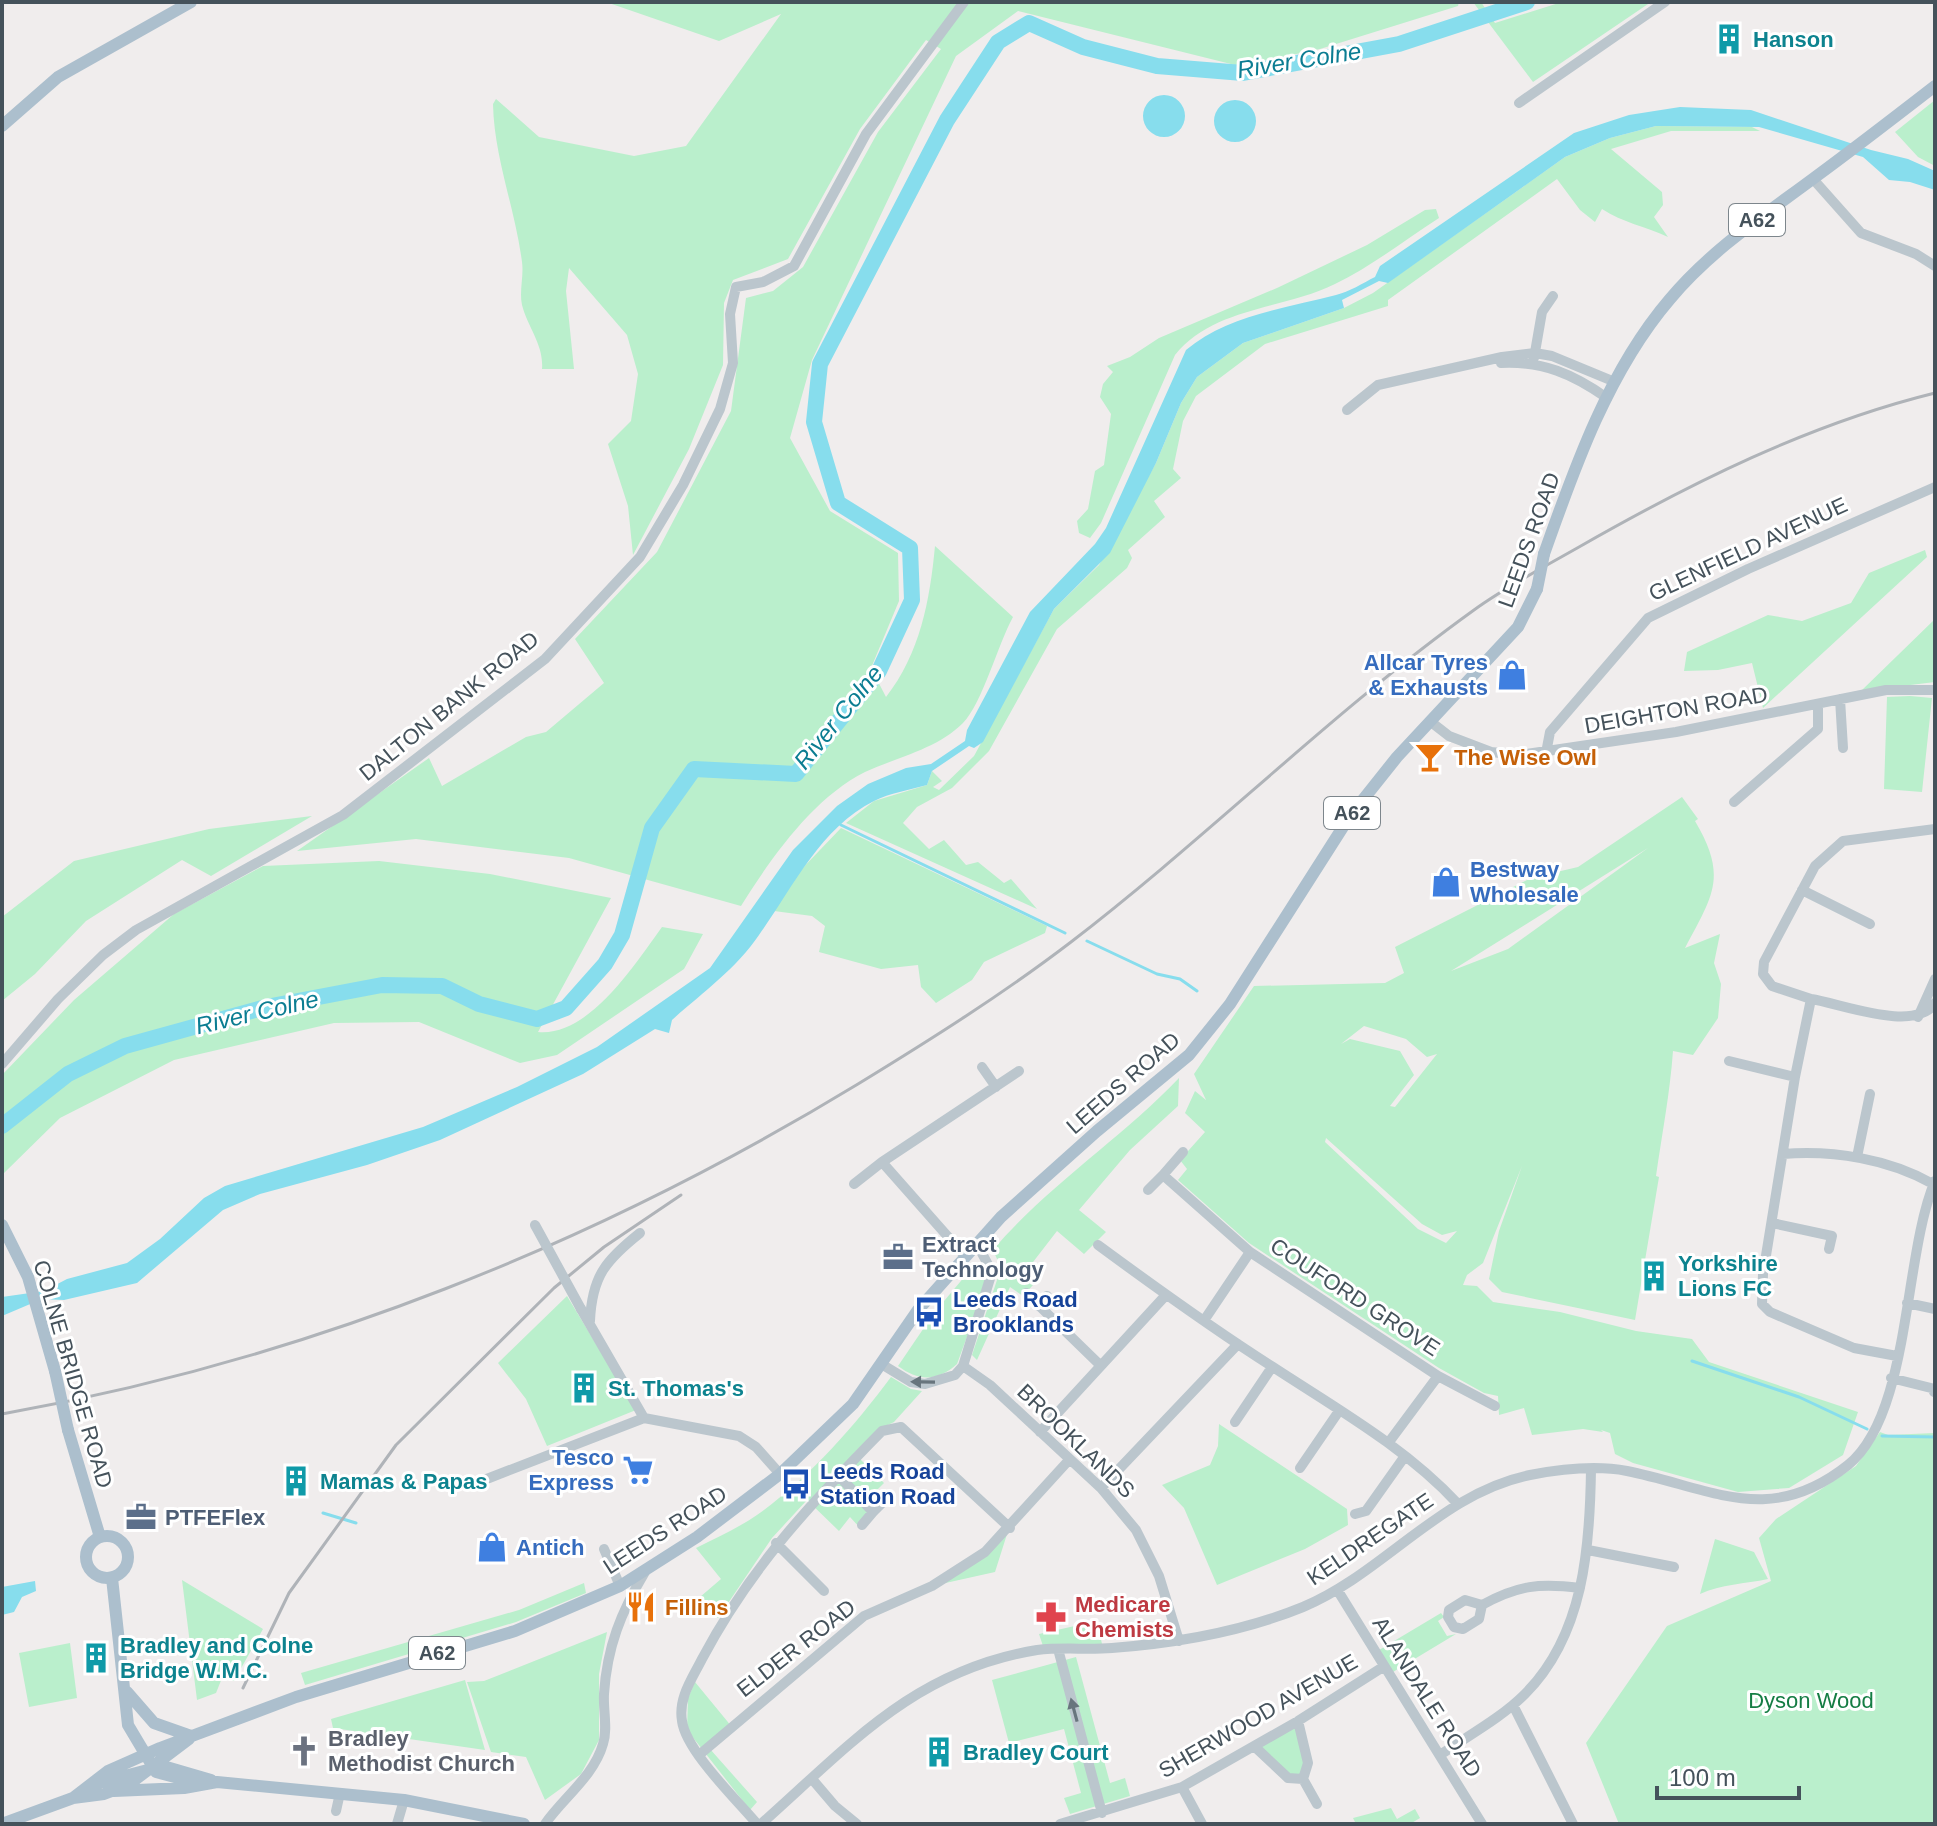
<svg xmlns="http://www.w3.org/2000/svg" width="1937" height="1826" font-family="Arial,sans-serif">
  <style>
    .green { fill: #baefcc; fill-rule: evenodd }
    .water { fill: #87dded }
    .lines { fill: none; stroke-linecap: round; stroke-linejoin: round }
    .stream { stroke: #87dded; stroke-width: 3 }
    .river { stroke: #87dded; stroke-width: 16 }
    .minor { stroke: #bbc6cd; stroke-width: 10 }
    .major { stroke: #acbfcd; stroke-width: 12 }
    .rail { stroke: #afb3b8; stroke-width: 3 }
    .minor-bridge { stroke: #bbc6cd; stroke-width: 10 }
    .major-bridge { stroke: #acbfcd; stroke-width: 12 }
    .oneway { fill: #68757d }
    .labels { text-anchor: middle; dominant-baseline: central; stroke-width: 6; stroke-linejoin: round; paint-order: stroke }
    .shield { fill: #fff; stroke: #7d868c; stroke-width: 2 }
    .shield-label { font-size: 20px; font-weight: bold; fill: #45525b }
    .culture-label { font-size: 22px; font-weight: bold; fill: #0d838f; stroke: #fff; text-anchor: start }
    .street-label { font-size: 22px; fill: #45525b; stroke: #fff }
    .shop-label { font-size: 22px; font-weight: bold; fill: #366cbe; stroke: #fff; text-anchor: end }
    .food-label { font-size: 22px; font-weight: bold; fill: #c56008; stroke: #fff; text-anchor: start }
    .service-label { font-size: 22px; font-weight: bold; fill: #4e5e75; stroke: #fff; text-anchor: start }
    .transit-label { font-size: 22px; font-weight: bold; fill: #164399; stroke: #fff; text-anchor: start }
    .health-label { font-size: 22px; font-weight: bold; fill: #be3a42; stroke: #fff; text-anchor: start }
    .park-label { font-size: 22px; fill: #157d44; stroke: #fff }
    .worship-label { font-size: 22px; font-weight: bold; fill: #5b616d; stroke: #fff; text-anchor: start }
    .water-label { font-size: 24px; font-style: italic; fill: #0b7d92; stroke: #fff }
  </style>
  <rect width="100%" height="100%" fill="#f0eded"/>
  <path class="green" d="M606 2H1459L1458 6 1320 49 1239 66 1018 11 956 56 812 360 790 438 830 511 898 553 899 601 871 668 886 697C920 654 930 600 935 546L1013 617C998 644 982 704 963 723 937 749 898 757 865 772 813 798 771 858 741 906L569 858 416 839 297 851 429 758 442 786 526 737 546 732 604 683 575 639 657 552 731 411 746 298 773 291 803 267 878 132 941 49 926 40 860 129 788 259 733 280 724 303 723 365 689 449 633 555 628 506 608 444 631 421 638 374 627 335 569 268 566 291 574 369H542C544 345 528 328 522 305 519 291 524 276 522 262 515 208 494 157 493 104L496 99 539 137 634 156 686 146 781 14 719 41Z
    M1473 2H1481L1495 23 1562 2H1651L1533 82Z
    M1935 100V166L1918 157 1895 132Z
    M1656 126 1752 127 1760 131H1671L1611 149 1662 192 1663 205 1654 217 1668 237C1645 226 1623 223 1602 209L1595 222 1580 210 1557 179 1388 300V306L1265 344 1196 396 1183 421 1173 469 1181 478 1154 501 1165 517 1128 550 1132 558 1127 568 1057 629 989 751 952 788 917 807 903 823 929 849 944 840 966 865 978 862 1004 883 1011 879 1037 909 846 823 874 801 927 785 932 771 942 781 933 787 939 790 974 756 1054 609 1099 565 1156 463 1181 403 1197 377 1243 343 1344 308 1373 293 1565 157 1610 138Z
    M1436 209 1439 218C1405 240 1372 266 1335 284 1282 310 1214 307 1175 355L1101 523 1090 538 1079 533 1077 521 1088 509 1095 471 1104 465 1111 414 1100 397 1103 384 1113 372 1107 366 1130 357 1159 338 1277 288 1367 245 1425 210Z
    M1925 550 1927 557 1763 708 1752 663 1718 670 1684 671 1687 652 1768 615 1802 621 1851 603 1869 573Z
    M1935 619V682L1861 691Z
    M1910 696 1932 698 1922 792 1884 789 1887 697Z
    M1682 797 1698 819 1695 821C1728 877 1713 895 1685 948L1720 934 1714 963 1721 984 1718 1018 1693 1055 1673 1051C1670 1093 1662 1134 1656 1176L1659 1177 1635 1320 1502 1292 1489 1279 1499 1231 1522 1166 1483 1263 1467 1275 1463 1285 1477 1286 1493 1302 1560 1312 1636 1331 1692 1339 1709 1362 1858 1412 1843 1455 1789 1488 1738 1492 1633 1463 1615 1454 1610 1433 1601 1430 1603 1432 1583 1429 1532 1435 1524 1408 1499 1415 1498 1396 1484 1393 1439 1368 1249 1243 1178 1180 1187 1169 1180 1160 1205 1132 1185 1113 1195 1091 1206 1100 1194 1074 1254 986 1385 983 1404 973 1395 947 1531 878 1578 867ZM1648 848 1508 949 1451 971ZM1364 1026 1406 1039 1427 1057 1437 1054 1395 1107 1390 1106 1414 1075 1400 1051 1350 1039 1341 1044ZM1326 1138 1422 1224 1442 1235 1457 1231 1446 1243 1418 1229 1325 1142Z
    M312 816 211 876 182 860 86 921 35 974 2 1001V917L74 861 209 829Z
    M841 828 1047 926 1045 933 984 962 972 980 936 1003 921 987 918 965 881 969 819 952 825 926 812 916 774 911 796 875Z
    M379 861 490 874 611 898 538 1032C589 1037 635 964 662 927L703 934 684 969 557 1055 520 1063 419 1022 334 1023 174 1060 60 1118 2 1175V1075L74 1000 174 914 263 866Z
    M1179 1078 1178 1106 1130 1150 1079 1210 1106 1232 1084 1254 1057 1231 1023 1275 1033 1285 1023 1296 1010 1287 977 1360 972 1355 1001 1268 993 1250C1047 1186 1121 1139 1179 1078Z
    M976 1263 987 1273 986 1285 957 1364C937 1382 918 1381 898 1366L934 1313Z
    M567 1296 636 1410 547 1446 526 1399 498 1363Z
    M891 1377 911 1389 922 1391 894 1422 876 1431 854 1453 884 1483 876 1491 886 1501 861 1529 850 1517 839 1531 807 1500 772 1538 718 1618 693 1603 721 1579 696 1548C716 1538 738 1528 757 1515 809 1478 853 1428 891 1377Z
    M1219 1424 1347 1509 1348 1525 1305 1549 1217 1585 1184 1508 1162 1485 1210 1465 1218 1446Z
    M1880 1432 1888 1435 1935 1433V1824H1619L1586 1743 1667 1626 1771 1581 1759 1538 1776 1519 1856 1466Z
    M1008 1531 995 1572 932 1586Z
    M1715 1539 1754 1552 1768 1579C1745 1584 1721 1584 1700 1594Z
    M182 1580 263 1629 234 1681 222 1678 216 1693 197 1700Z
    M584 1583 586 1593 516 1622 305 1685 301 1673 519 1610Z
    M1441 1613 1444 1617 1438 1621 1447 1636 1456 1634 1388 1675 1374 1653Z
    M1097 1621 1102 1644 1043 1646 1039 1634Z
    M607 1632 599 1674V1740L581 1774 545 1800 526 1757 491 1752 467 1682 484 1681Z
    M70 1643 77 1698 29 1707 19 1653Z
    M1076 1657 1110 1783 1125 1778 1130 1796 1070 1814 1064 1798 1081 1793 1064 1729 1009 1743 992 1680Z
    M465 1680 485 1750 333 1728 331 1719Z
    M695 1682 732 1727 710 1749 757 1802 750 1810 687 1730 688 1698Z
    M1298 1721 1308 1763 1295 1780 1254 1746Z
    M1391 1808 1397 1819 1415 1809 1420 1818 1410 1824H1356L1353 1818Z"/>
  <path class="water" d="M1143 116a21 21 0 1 1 42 0a21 21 0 1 1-42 0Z
    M1214 121a21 21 0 1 1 42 0a21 21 0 1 1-42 0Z
    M1680 107 1751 110 1871 150 1908 159 1935 171V190L1910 182 1889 180 1863 157 1759 127 1656 126 1610 138 1565 157 1388 283 1379 281 1342 300 1344 308 1243 343 1197 377 1181 403 1156 463 1110 553 1054 609 983 742 974 748 969 746 932 771 927 785C909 790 890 793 874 801 820 828 792 889 759 935 736 969 702 993 672 1020L669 1033 655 1029 583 1074 440 1140 367 1165 260 1194 223 1210 137 1283 64 1300 42 1299 2 1316V1297L44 1291 67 1279 127 1263 160 1239 204 1198 225 1186 423 1127 517 1087 597 1047 710 968 793 850 837 806 868 784 906 768 931 764 965 741 967 730 1030 612 1095 544 1106 528 1186 350C1226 316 1286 308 1336 295 1349 292 1363 283 1375 277L1380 266 1574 133 1629 115Z
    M35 1581 36 1591 22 1597 14 1612 2 1615V1587Z"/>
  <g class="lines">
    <path class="stream" d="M841 825 1065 933
      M1087 941 1157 974 1180 979 1197 991
      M1692 1361 1799 1397 1867 1429
      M1882 1436 1935 1437
      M323 1513 356 1523"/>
    <path class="river" d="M2 1126 68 1074 125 1046 266 1007 382 985 442 986 479 1004 537 1019 566 1008 605 964 622 935 652 828 694 769 796 774 879 671 912 600 910 548 838 503 814 422 820 364 947 120 998 42 1029 23 1083 47 1157 66 1243 73 1399 44 1527 2"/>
    <path class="minor" d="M1519 103 1665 2
      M1813 179 1861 233 1916 254 1935 266
      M1534 358 1542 312 1553 296
      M1501 363C1543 361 1573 374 1607 398
      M1347 410 1378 385 1502 357 1535 353 1552 356 1615 382
      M1840 699 1843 748
      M1431 722 1449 736 1491 752 1520 755 1676 732 1886 690H1935
      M1546 753 1550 732 1648 618 1748 569 1935 487
      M1734 802 1818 729V704
      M1802 890 1870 924
      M1811 999 1772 986 1763 974 1764 962 1815 866 1843 841 1935 829
      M1918 1017 1935 979
      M1729 1061 1795 1077
      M2 1064 58 999 103 955 136 930 343 815 545 659 640 557 683 485 720 409 733 363 730 314 736 287 763 282 794 266 866 134 964 2
      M982 1067 996 1087
      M1183 1152 1163 1175 1250 1252 1438 1376
      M1783 1154C1834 1150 1889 1159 1933 1184
      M1857 1157 1870 1094
      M854 1184 882 1162
      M1148 1190 1163 1175
      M1772 1223 1832 1236 1829 1249
      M1098 1245C1155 1287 1213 1329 1273 1367 1337 1409 1405 1447 1458 1504
      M965 1256 882 1162 1019 1071
      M1026 1293 1099 1364
      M1907 1303 1935 1309
      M1039 1306 1047 1296
      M581 1309 644 1418 739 1436 756 1447 780 1474
      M1205 1319 1250 1252
      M590 1321C592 1276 606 1260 640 1233
      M1897 1356 1854 1348 1770 1312 1762 1304 1763 1274 1795 1077 1811 999C1843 1004 1915 1033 1935 1003
      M883 1365 911 1382 925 1384 955 1375 963 1366 992 1272 977 1244
      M963 1366 990 1385 1101 1488 1136 1530 1159 1576 1179 1641
      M1891 1378 1935 1389 1934 1392
      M1235 1422 1272 1367
      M1040 1432 1166 1295
      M1389 1442 1438 1376 1495 1406
      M1300 1468 1339 1411
      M838 1475 873 1512 862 1525
      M479 1482 644 1418
      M1101 1488 1238 1344
      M873 1512 882 1503
      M1355 1514 1366 1511 1405 1456
      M776 1543 824 1591
      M604 1549 620 1586
      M1588 1550 1674 1567
      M1338 1591 1482 1824
      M1482 1605 1465 1600 1449 1610 1448 1617 1454 1627 1463 1629 1479 1619 1482 1605C1518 1585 1540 1583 1580 1588
      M1058 1649 1102 1813
      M1513 1705 1573 1824
      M1254 1746 1288 1778 1303 1779 1308 1763 1298 1721
      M699 1755 864 1616 932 1586 985 1552 1069 1460
      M1440 1755C1469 1735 1501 1718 1525 1694 1584 1635 1590 1547 1591 1469
      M812 1779 835 1806 857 1824
      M1303 1779 1317 1804
      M1182 1787 1202 1824
      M336 1811 340 1793
      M397 1824 404 1800
      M545 1824C563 1798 594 1776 603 1744 608 1729 603 1710 604 1694 607 1647 621 1612 645 1572
      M757 1824C737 1800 686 1751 682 1721 678 1698 692 1679 702 1659 750 1568 811 1503 882 1431L901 1427 1010 1528
      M761 1824C849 1746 914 1670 1037 1650 1062 1647 1088 1650 1112 1648 1178 1643 1242 1632 1303 1607 1384 1573 1441 1493 1530 1475 1561 1469 1596 1465 1627 1471 1712 1488 1769 1528 1848 1465 1911 1414 1903 1256 1935 1181
      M1060 1824 1182 1787 1298 1721 1383 1667"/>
    <path class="major" d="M2 126 58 77 191 2
      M1544 554C1575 466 1609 370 1670 299 1711 250 1763 216 1814 178 1855 148 1895 117 1935 86
      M2 1225 28 1277 55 1371
      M68 1430 100 1537
      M86 1557a21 21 0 1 1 42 0a21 21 0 1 1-42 0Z
      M112 1578 128 1725 156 1772 197 1783
      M127 1692 154 1723 191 1736
      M94 1784 163 1766 211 1780
      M114 1791 184 1788 217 1782 404 1800 524 1824
      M73 1798 108 1771 160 1748 296 1697 515 1631 620 1586 697 1537 780 1474 853 1404 918 1310 1001 1217 1097 1131 1189 1055 1230 1004 1350 816 1397 757 1518 627 1537 589
      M2 1824 73 1798 104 1794 128 1785 189 1739"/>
    <path class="rail" d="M2 1414C306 1360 595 1244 858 1084 930 1040 1003 994 1071 942 1209 836 1332 712 1474 610 1507 586 1544 567 1579 547 1691 483 1809 424 1935 393
      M243 1688 289 1593 396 1445 554 1288 604 1247 681 1195"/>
    <path class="minor-bridge" d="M535 1225 581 1309"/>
    <path class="major-bridge" d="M1537 589 1544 554
      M55 1371 68 1430"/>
  </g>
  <defs><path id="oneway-solid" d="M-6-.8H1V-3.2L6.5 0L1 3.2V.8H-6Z" transform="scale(2)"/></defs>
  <g class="oneway">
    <use href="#oneway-solid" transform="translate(923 1382) rotate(-179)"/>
    <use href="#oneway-solid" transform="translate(1074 1710) rotate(-105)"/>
  </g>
  <defs>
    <g id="building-bare" transform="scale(2.4)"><path d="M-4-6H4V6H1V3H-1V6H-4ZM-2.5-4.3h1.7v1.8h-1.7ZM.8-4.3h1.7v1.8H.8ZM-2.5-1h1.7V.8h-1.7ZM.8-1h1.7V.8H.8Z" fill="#0f9aa8" stroke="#fff" stroke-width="2.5" paint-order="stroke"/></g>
    <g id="shop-bare" transform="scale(2.4)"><path d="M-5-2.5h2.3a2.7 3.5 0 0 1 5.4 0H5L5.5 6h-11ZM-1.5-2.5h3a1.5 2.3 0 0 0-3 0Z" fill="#3f7fe0" stroke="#fff" stroke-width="2.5" paint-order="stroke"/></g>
    <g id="bar-bare" transform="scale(2.4)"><path d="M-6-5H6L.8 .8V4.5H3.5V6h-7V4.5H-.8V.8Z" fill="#e8710a" stroke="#fff" stroke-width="2.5" paint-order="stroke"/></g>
    <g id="office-bare" transform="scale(2.4)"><path d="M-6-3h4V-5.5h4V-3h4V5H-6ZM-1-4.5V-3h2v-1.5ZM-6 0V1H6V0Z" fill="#5c6f8a" stroke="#fff" stroke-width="2.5" paint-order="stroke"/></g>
    <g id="bus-bare" transform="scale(2.4)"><path d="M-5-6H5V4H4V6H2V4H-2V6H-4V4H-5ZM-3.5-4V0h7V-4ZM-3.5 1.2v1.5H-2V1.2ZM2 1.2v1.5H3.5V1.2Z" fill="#1a4fb4" stroke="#fff" stroke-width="2.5" paint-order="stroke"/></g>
    <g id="supermarket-bare" transform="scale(2.4)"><path d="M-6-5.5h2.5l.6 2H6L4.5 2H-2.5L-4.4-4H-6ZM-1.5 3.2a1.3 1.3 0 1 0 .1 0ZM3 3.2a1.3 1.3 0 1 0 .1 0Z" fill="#3f7fe0" stroke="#fff" stroke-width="2.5" paint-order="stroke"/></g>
    <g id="restaurant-bare" transform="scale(2.4)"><path d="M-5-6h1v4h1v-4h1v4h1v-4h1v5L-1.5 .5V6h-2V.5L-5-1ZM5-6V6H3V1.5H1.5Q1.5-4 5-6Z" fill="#e8710a" stroke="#fff" stroke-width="2.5" paint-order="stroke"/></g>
    <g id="pharmacy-bare" transform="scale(2.4)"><path d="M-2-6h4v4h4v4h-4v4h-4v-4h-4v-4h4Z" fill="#e0444e" stroke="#fff" stroke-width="2.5" paint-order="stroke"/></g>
    <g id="church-bare" transform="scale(2.4)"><path d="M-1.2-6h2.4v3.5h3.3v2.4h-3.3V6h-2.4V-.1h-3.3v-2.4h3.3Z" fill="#6b7280" stroke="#fff" stroke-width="2.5" paint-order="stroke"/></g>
  </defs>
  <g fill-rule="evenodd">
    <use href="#building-bare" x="1729" y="39"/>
    <use href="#shop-bare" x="1512" y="675"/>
    <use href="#bar-bare" x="1430" y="757"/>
    <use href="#shop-bare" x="1446" y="882"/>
    <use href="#office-bare" x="898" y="1257"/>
    <use href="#building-bare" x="1654" y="1276"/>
    <use href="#bus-bare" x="929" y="1312"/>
    <use href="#building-bare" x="584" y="1388"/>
    <use href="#supermarket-bare" x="638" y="1470"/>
    <use href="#building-bare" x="296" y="1481"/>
    <use href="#bus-bare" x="796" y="1484"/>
    <use href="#office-bare" x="141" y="1517"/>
    <use href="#shop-bare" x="492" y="1547"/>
    <use href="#restaurant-bare" x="641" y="1607"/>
    <use href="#pharmacy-bare" x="1051" y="1617"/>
    <use href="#building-bare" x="96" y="1658"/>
    <use href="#church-bare" x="304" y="1751"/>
    <use href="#building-bare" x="939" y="1752"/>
  </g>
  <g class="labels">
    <g class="shield">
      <rect x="1729" y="204" width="56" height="32" rx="6"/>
      <rect x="1324" y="797" width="56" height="32" rx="6"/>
      <rect x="409" y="1637" width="56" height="32" rx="6"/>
    </g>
    <g class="shield-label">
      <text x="1757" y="220">A62</text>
      <text x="1352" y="813">A62</text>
      <text x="437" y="1653">A62</text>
    </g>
    <g class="culture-label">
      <text x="1753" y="39">Hanson</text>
      <text x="1678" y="1263">Yorkshire<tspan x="1678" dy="25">Lions FC</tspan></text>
      <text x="608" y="1388">St. Thomas's</text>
      <text x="320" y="1481">Mamas &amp; Papas</text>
      <text x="120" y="1645">Bradley and Colne<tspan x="120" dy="25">Bridge W.M.C.</tspan></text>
      <text x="963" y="1752">Bradley Court</text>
    </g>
    <g class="street-label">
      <text transform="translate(1529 540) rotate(-70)">LEEDS ROAD</text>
      <text transform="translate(1748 549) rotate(-25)">GLENFIELD AVENUE</text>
      <text transform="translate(449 706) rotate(-39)">DALTON BANK ROAD</text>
      <text transform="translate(1676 710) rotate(-10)">DEIGHTON ROAD</text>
      <text transform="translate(1123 1083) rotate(-41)">LEEDS ROAD</text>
      <text transform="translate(1355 1297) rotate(33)">COUFORD GROVE</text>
      <text transform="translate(73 1374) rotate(74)">COLNE BRIDGE ROAD</text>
      <text transform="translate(1076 1441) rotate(44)">BROOKLANDS</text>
      <text transform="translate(665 1530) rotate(-33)">LEEDS ROAD</text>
      <text transform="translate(1370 1539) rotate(-34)">KELDREGATE</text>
      <text transform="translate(796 1648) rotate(-38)">ELDER ROAD</text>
      <text transform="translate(1427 1697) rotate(58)">ALANDALE ROAD</text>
      <text transform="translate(1258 1716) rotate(-30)">SHERWOOD AVENUE</text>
    </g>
    <g class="shop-label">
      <text x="1488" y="662">Allcar Tyres<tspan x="1488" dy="25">&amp; Exhausts</tspan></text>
      <text x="1470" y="869" text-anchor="start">Bestway<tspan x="1470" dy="25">Wholesale</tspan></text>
      <text x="614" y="1457">Tesco<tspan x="614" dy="25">Express</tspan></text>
      <text x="516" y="1547" text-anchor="start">Antich</text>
    </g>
    <g class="food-label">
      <text x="1454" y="757">The Wise Owl</text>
      <text x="665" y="1607">Fillins</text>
    </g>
    <g class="service-label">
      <text x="922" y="1244">Extract<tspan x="922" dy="25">Technology</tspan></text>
      <text x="165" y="1517">PTFEFlex</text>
    </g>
    <g class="transit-label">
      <text x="953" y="1299">Leeds Road<tspan x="953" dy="25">Brooklands</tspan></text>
      <text x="820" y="1471">Leeds Road<tspan x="820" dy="25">Station Road</tspan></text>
    </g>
    <g class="health-label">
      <text x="1075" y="1604">Medicare<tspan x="1075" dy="25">Chemists</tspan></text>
    </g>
    <g class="park-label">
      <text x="1811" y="1700">Dyson Wood</text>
    </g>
    <g class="worship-label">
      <text x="328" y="1738">Bradley<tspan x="328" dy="25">Methodist Church</tspan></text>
    </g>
    <g class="water-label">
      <text transform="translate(1299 60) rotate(-9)">River Colne</text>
      <text transform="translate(838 717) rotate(-51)">River Colne</text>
      <text transform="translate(257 1012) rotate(-13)">River Colne</text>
    </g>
  </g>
  <rect width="1937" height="1826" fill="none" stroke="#45525b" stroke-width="8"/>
  <path d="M1657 1786v12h142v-12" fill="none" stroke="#45525b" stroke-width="4"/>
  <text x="1669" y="1786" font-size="24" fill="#45525b" stroke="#ffffff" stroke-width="6" paint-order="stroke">100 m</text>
</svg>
